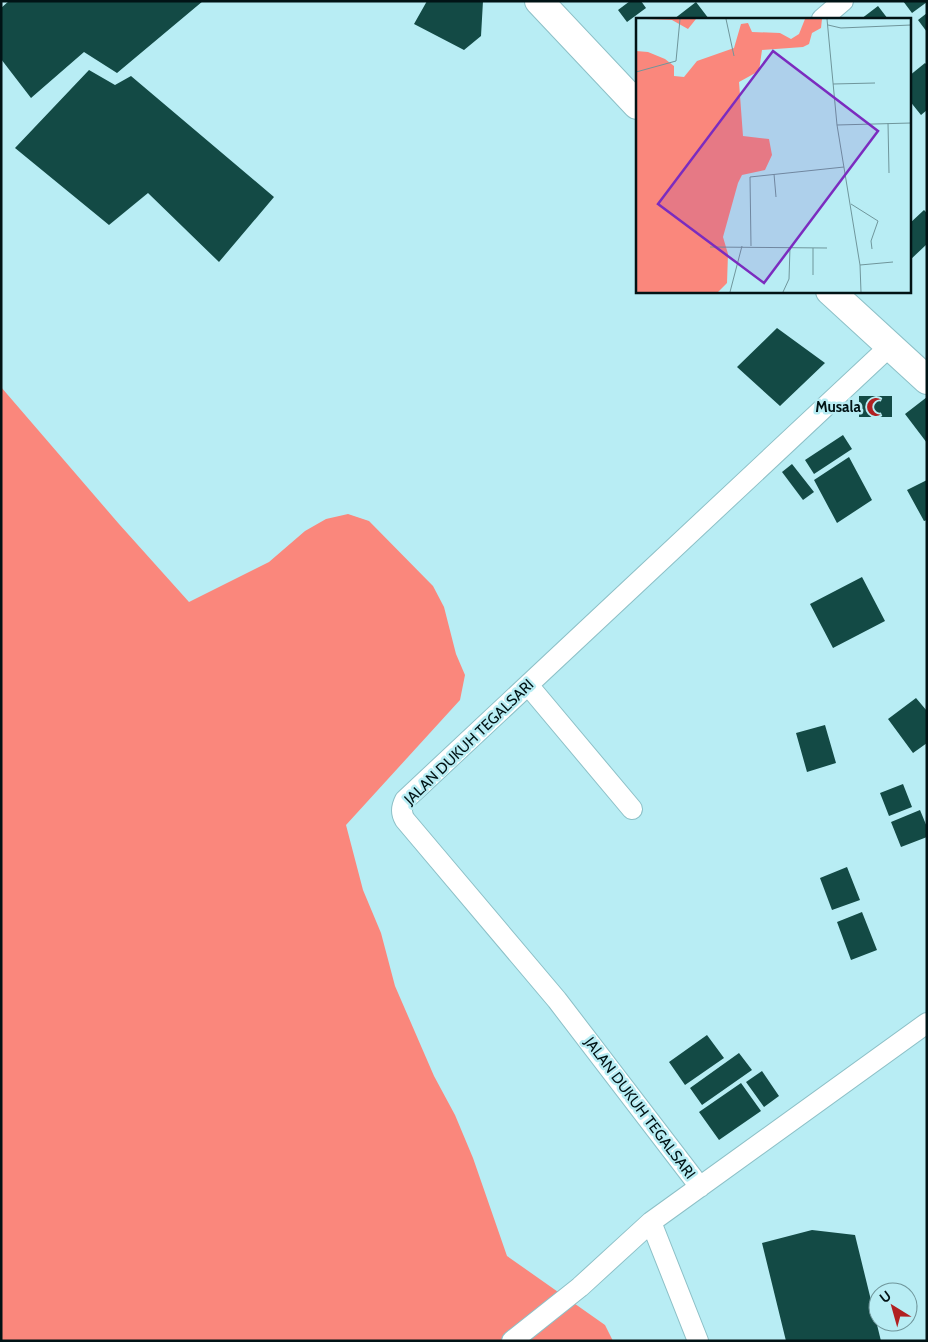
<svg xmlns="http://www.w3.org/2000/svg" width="928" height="1342" font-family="Cabin,sans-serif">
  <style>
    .forest { fill: #fa877c }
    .building { fill: #134a45 }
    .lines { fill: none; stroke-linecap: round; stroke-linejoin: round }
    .street-casing { stroke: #8dc0c7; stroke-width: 22 }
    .secondary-casing { stroke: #8dc0c7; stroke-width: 30 }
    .street { stroke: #fff; stroke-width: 20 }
    .secondary { stroke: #fff; stroke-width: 28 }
    .labels { text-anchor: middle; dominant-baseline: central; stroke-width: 5; stroke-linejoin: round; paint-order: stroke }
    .poi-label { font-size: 15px; font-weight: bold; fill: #011315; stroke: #b8edf4; text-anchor: end }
    .street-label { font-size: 15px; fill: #011315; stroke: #b8edf4 }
    .inset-road { fill: none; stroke: #6f969b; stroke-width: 1 }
    .view { fill: #7b2cbf; fill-opacity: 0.15; stroke: #7b2cbf; stroke-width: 2.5 }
    .inset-edge { fill: none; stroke: #011315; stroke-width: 2.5 }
  </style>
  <rect width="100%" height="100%" fill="#b8edf4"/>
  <path class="forest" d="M1 387 119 524 189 602 269 562 305 531 326 519 348 514 369 521 433 586 444 607 456 654 465 675 460 700 346 825 363 890 381 933 395 986 434 1076 455 1115 473 1158 507 1256 605 1325 613 1341H1Z"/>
  <path class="building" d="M9 1H203L117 73 84 52 31 98 1 59V8Z
    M427 1H483L481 36 464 50 414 24Z
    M630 1H641L646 8 627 22 618 10Z
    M903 1H927V2L912 13Z
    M696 2 709 19H674Z
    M878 6 888 19H861Z
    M927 13V32L918 20Z
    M925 63 927 65V110L921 115 909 100V76Z
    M89 70 115 85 131 76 274 197 219 262 148 193 109 225 15 148Z
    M924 210 927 213V244L909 261V224Z
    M777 328 825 363 780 406 737 367Z
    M859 396H892V417H859Z
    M927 397V443L905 414Z
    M843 435 852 449 814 474 805 460Z
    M849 457 872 500 837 523 814 480Z
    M792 464 814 492 803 500 782 472Z
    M927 480V520L924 521 907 490Z
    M862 577 885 621 833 648 810 604Z
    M916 698 927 711V743L913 753 888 719Z
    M825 725 836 763 807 772 796 733Z
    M903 784 912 807 889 816 880 793Z
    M920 810 927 827V837L901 847 891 822Z
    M847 867 860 900 832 910 820 878Z
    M862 912 877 950 851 960 837 922Z
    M707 1035 724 1058 685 1085 669 1062Z
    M739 1053 752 1070 702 1105 690 1088Z
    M762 1071 779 1096 764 1107 746 1082Z
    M741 1083 761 1111 719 1140 699 1112Z
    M812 1230 855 1235 881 1341H786L762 1243Z"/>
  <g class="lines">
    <g class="street-casing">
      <path id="street" d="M822 19 843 1
        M528 685 632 809
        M700 1187 557 1000 405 820C401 813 401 808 405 800L890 346
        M651 1222 698 1341
        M512 1341 580 1287 651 1222 927 1023"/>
    </g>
    <g class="secondary-casing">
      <path id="secondary" d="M539 1 637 105
        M830 291 927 380"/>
    </g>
    <use href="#street" class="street"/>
    <use href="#secondary" class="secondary"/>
  </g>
  <defs>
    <g id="mosque-bare" transform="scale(1.5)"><path d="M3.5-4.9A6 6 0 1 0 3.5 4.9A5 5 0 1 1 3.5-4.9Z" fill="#b12021" stroke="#b8edf4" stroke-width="2.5" paint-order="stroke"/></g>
  </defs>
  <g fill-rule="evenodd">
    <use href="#mosque-bare" x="876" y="407"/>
  </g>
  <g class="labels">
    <g class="poi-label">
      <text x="861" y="407">Musala</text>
    </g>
    <g class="street-label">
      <text transform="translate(469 742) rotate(-44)">JALAN DUKUH TEGALSARI</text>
      <text transform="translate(640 1108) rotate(53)">JALAN DUKUH TEGALSARI</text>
    </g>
  </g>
  <g transform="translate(636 18)">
    <rect width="275" height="275" fill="#b8edf4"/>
    <path d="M10 1H60L52 11 36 2ZM169 1H186L185 10 176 15 173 26 167 29 126 32 123 53 103 64 107 118 133 121 136 137 129 152 106 157 102 165 87 219 92 236 91 265 82 274H0V33L12 34 29 41 38 48V58L48 59 61 43 98 30 105 6 112 5 116 14 144 15 155 21 163 16Z" fill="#fa877c"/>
    <path class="inset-road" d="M90 1 98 38M191 1 201 107 224 247 225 274M192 7 205 10 275 7M0 54 40 43 44 1M197 66 239 65M252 105 253 155M201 107 275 105M138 156 140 179M215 186 242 203 235 223 236 231M115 228 114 159 208 149M74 229 191 230M177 230V257M224 247 257 244M94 274 106 228M147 274 153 261 154 229"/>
    <path class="view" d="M137 33 242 113 128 265 22 186Z"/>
    <rect width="275" height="275" class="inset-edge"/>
  </g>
  <rect width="928" height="1342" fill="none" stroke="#011315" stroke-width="5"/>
  <g transform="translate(893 1307) rotate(323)"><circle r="24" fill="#b8edf4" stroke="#6f969b"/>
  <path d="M0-4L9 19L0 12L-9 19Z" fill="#b12021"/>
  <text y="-8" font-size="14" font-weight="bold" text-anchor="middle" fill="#011315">U</text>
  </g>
</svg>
